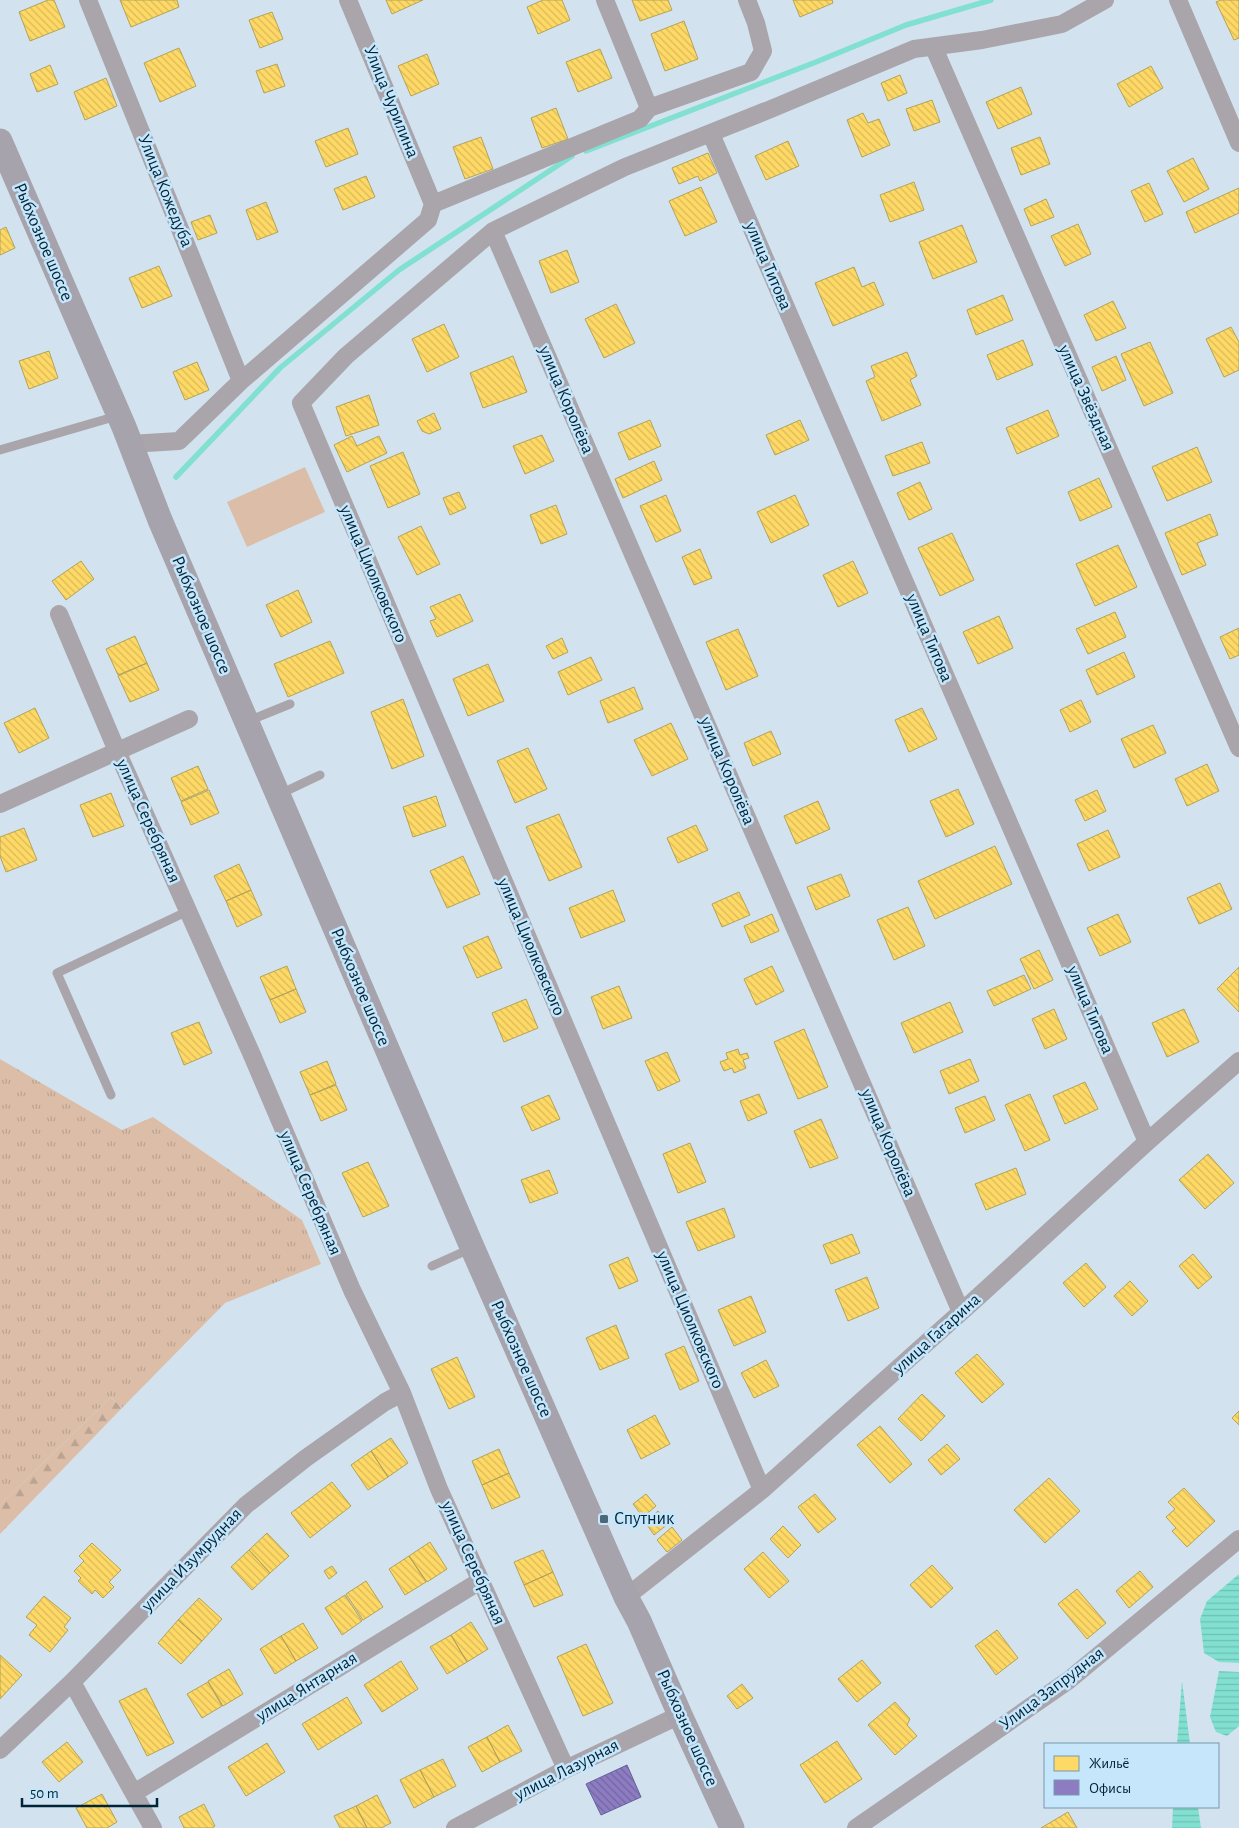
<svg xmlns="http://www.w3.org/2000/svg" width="1239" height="1828" font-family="'Alegreya Sans',sans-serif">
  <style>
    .grass { fill: url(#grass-tufts) }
    .forest { fill: url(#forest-firs) }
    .green { fill: #dcbea8 }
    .water { fill: url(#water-rules) }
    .homes { fill: url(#homes-back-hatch); stroke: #b2a358 }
    .offices { fill: url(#offices-back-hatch); stroke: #636299 }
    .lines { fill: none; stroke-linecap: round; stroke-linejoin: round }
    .stream { stroke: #82e0d0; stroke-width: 5.5 }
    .lane { stroke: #aaa4ab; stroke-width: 9 }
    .street { stroke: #aaa4ab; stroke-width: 18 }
    .secondary { stroke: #a7a3ac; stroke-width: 25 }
    .poi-dot { fill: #4a6878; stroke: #c6e6fb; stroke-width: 2 }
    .labels { text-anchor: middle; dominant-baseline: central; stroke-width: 5; stroke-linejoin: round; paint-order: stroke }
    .street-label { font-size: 18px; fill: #002538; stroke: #c6e6fb }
    .poi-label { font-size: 18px; fill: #002538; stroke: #c6e6fb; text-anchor: start }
  </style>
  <defs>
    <pattern id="grass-tufts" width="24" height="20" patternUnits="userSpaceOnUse" patternTransform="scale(1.25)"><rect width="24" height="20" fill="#dcbea8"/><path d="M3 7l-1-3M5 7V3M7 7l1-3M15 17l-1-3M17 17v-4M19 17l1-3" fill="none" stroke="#bba391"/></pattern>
    <pattern id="forest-firs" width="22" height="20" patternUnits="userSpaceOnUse" patternTransform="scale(1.25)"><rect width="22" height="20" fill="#dcbea8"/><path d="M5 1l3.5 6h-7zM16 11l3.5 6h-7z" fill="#bba391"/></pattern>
    <pattern id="water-rules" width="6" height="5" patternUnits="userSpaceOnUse" patternTransform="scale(1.25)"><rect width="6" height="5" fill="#82e0d0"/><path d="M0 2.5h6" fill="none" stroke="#6ec0b3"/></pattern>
    <pattern id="homes-back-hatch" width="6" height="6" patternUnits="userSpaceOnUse" patternTransform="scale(1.25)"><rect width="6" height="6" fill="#ffd966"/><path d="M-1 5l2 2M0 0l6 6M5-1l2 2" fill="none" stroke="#d9ba59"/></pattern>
    <pattern id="offices-back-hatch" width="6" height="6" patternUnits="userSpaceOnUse" patternTransform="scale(1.25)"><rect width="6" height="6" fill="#8e7cc3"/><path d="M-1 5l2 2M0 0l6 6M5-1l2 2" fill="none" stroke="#72659f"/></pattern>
  </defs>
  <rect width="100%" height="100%" fill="#d2e3ef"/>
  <path class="grass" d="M0 1059 122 1130 153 1117 302 1220 321 1264 225 1303 122 1408 111 1397 0 1505Z"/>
  <path class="forest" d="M111 1397 122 1408 0 1534V1505Z"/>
  <path class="green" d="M305 467 325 512 247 547 227 502Z"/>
  <path class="water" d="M1239 1574V1663L1219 1662 1204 1653 1200 1619 1207 1601Z
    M1219 1671 1239 1672V1726L1227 1736 1216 1732 1210 1717Z
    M1182 1681 1190 1744H1177Z
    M1173 1807H1198L1201 1828H1172Z"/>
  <path class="homes" d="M48 0H54L65 27 30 41 19 12Z
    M120 0H177L179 7 131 27Z
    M386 0H423L392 14Z
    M543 0H562L570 20 538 34 527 7Z
    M632 0H668L672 10 640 21Z
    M793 0H832L833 3 800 17Z
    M1221 0H1239V38L1234 40 1216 2Z
    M272 12 283 39 260 48 249 20Z
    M684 21 698 59 665 71 651 34Z
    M179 48 196 86 160 102 144 63Z
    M600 49 612 78 578 92 566 62Z
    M427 54 439 84 411 96 398 66Z
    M277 64 285 86 264 93 256 71Z
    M50 65 58 84 37 92 30 74Z
    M1151 66 1163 88 1129 107 1117 84Z
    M900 75 907 93 888 101 881 83Z
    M106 78 117 106 85 120 74 92Z
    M1021 87 1032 114 998 129 986 102Z
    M932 100 940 122 914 131 906 109Z
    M556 108 568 139 542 148 531 118Z
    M863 113 868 123 879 119 890 145 862 157 847 120Z
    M348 128 358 154 326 167 315 141Z
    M481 137 493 169 465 179 453 147Z
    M1040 137 1050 164 1021 175 1011 148Z
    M788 141 799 166 766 180 755 156Z
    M708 153 717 173 700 181 698 176 679 184 672 168Z
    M1193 158 1209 189 1184 202 1167 171Z
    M366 176 375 197 343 210 334 189Z
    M914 182 924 210 890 222 880 195Z
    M1149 183 1163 214 1145 222 1131 191Z
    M701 187 717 222 685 236 669 201Z
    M1239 188V213L1195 233 1186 212Z
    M1046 199 1054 217 1031 226 1024 209Z
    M266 202 278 232 257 240 246 210Z
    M210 215 217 233 198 240 191 222Z
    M1078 224 1091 254 1065 266 1051 236Z
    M962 225 977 262 933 279 919 242Z
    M6 227 15 248 0 255V230Z
    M567 250 579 282 551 293 539 261Z
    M159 266 172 296 142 308 129 278Z
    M854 267 862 287 874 282 884 305 833 326 815 283Z
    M1003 295 1013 320 976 335 967 310Z
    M1113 301 1126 328 1096 341 1084 315Z
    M616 304 635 343 604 358 585 319Z
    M444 324 459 357 427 372 412 339Z
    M1231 327 1239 342V370L1224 377 1206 339Z
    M1023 340 1033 365 997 380 987 355Z
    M1150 342 1173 393 1144 406 1121 354Z
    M49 351 58 378 29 389 19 361Z
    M907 352 917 376 910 380 921 405 882 421 866 381 875 377 871 366Z
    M513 356 527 392 483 408 470 373Z
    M1116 356 1126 380 1102 391 1092 367Z
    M197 362 209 390 185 400 173 372Z
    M369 395 379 425 346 436 336 407Z
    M1048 410 1059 436 1017 454 1006 428Z
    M434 413 441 429 429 434 422 431 417 421Z
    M650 420 661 446 629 460 618 433Z
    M800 420 809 440 775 455 766 435Z
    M542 435 554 461 525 474 513 446Z
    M352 436 357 446 379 436 387 453 347 472 334 445Z
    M922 442 930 463 893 476 885 456Z
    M1197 447 1212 482 1167 501 1152 467Z
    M403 452 420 494 388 508 370 466Z
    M654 461 662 480 623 498 615 479Z
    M1099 478 1112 507 1080 521 1068 492Z
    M920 482 932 509 909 520 897 493Z
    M459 492 466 508 450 515 443 498Z
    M666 495 681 531 656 542 640 506Z
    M795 495 809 525 771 543 757 512Z
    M556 505 567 534 541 544 530 515Z
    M1210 514 1218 535 1197 543 1206 565 1182 575 1165 533Z
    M421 526 440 564 417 575 398 537Z
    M952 533 974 580 940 596 918 548Z
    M1118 545 1137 587 1095 606 1076 564Z
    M700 549 712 578 694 585 682 557Z
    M81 561 94 579 66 600 52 581Z
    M853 561 868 593 838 607 823 575Z
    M298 590 312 622 281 637 266 605Z
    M460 594 473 621 437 637 430 621 436 619 430 607Z
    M1115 612 1126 637 1088 654 1076 629Z
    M999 616 1013 648 978 664 963 632Z
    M1239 628V655L1230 659 1220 637Z
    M738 629 758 676 726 690 706 642Z
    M135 636 147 663 118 675 106 649Z
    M562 638 568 652 553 659 546 646Z
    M330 641 344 673 288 697 274 664Z
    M1124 652 1135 677 1097 695 1086 670Z
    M591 657 602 680 568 695 558 672Z
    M147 663 159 690 130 702 118 676Z
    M488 664 504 701 468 716 453 679Z
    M634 687 643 709 608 723 600 701Z
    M403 699 424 756 392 769 371 712Z
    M1081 700 1091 722 1070 732 1060 710Z
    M35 708 49 738 19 753 4 723Z
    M922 708 937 739 909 752 895 720Z
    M671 723 688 759 652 776 634 740Z
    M1153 725 1166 753 1134 768 1121 739Z
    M771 731 781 754 753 766 744 743Z
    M528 748 547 789 515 803 497 761Z
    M1207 764 1219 791 1187 806 1175 779Z
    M198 766 208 789 181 801 171 778Z
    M958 789 974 824 946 837 930 801Z
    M209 790 219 813 191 825 181 802Z
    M1097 790 1106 811 1085 821 1075 800Z
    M111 793 124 826 93 837 80 805Z
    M436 796 446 826 413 837 403 807Z
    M818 801 830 829 796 844 784 816Z
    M559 814 582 867 549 881 526 827Z
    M696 825 708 850 678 863 667 838Z
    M24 828 37 860 6 872 0 856V837Z
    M1108 830 1120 857 1089 871 1077 844Z
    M995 846 1012 884 935 919 918 881Z
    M463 856 480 894 447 908 430 871Z
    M239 864 251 890 226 901 214 876Z
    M841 874 850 896 816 910 807 887Z
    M1220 883 1232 909 1199 924 1187 898Z
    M251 890 262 915 237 927 226 901Z
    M613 890 625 921 581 938 569 908Z
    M739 892 750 915 722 927 712 904Z
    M908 907 925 946 894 960 877 920Z
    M772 914 779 931 751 943 744 926Z
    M1118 914 1131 942 1100 956 1087 928Z
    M488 936 502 968 477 978 463 947Z
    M1039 950 1053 980 1034 989 1020 959Z
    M287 966 296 989 270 1000 260 977Z
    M772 966 784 991 756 1005 744 979Z
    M1239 967V1012L1217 989Z
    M1024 975 1031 989 994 1006 987 991Z
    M619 986 632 1018 603 1029 591 997Z
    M296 989 306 1012 280 1023 270 1000Z
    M526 999 538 1028 504 1042 492 1013Z
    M950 1002 963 1032 914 1053 901 1023Z
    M1054 1009 1067 1039 1045 1049 1032 1019Z
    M1184 1009 1199 1042 1167 1057 1152 1023Z
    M199 1022 212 1053 184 1065 171 1033Z
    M804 1029 828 1087 798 1099 774 1042Z
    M738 1049 740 1055 747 1053 749 1058 743 1060 746 1068 734 1073 732 1068 724 1071 720 1062 728 1059 726 1053Z
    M667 1052 680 1081 658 1091 645 1061Z
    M970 1059 979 1081 949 1094 940 1071Z
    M327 1061 336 1084 310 1095 300 1072Z
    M1085 1082 1098 1109 1065 1124 1053 1096Z
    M336 1085 347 1110 321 1121 310 1095Z
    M759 1094 767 1113 748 1121 740 1101Z
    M1030 1094 1050 1140 1025 1151 1005 1105Z
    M549 1095 560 1119 532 1131 521 1107Z
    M985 1096 995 1120 965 1133 955 1108Z
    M821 1119 838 1158 810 1168 794 1131Z
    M690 1143 706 1182 678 1193 663 1154Z
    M1208 1154 1234 1183 1205 1209 1179 1180Z
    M368 1162 389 1206 363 1217 342 1173Z
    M1016 1168 1026 1194 986 1210 975 1184Z
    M549 1170 558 1193 530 1203 521 1180Z
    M724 1208 735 1237 698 1251 686 1222Z
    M852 1234 860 1253 831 1264 823 1245Z
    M1193 1254 1212 1277 1198 1289 1179 1266Z
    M628 1257 638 1281 619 1289 609 1265Z
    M1086 1263 1106 1287 1084 1307 1063 1283Z
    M867 1277 879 1308 848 1321 835 1290Z
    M1130 1281 1148 1301 1132 1316 1114 1296Z
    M751 1296 766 1332 734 1346 718 1310Z
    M616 1325 629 1358 600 1370 586 1338Z
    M684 1346 699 1381 680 1390 665 1354Z
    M977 1354 1004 1384 982 1403 955 1373Z
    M457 1357 475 1397 449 1409 431 1369Z
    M766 1360 779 1386 754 1398 741 1373Z
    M922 1394 945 1416 921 1441 898 1419Z
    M1239 1411V1425L1232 1418Z
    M655 1415 670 1444 641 1459 627 1430Z
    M880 1426 912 1464 890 1483 857 1445Z
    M391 1438 408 1463 388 1477 371 1451Z
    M947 1444 960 1459 941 1475 928 1460Z
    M499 1449 509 1473 482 1485 472 1461Z
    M371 1451 388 1477 368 1490 351 1465Z
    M509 1473 520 1497 492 1509 482 1485Z
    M1049 1478 1080 1511 1045 1543 1014 1510Z
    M332 1482 351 1506 310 1538 291 1513Z
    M1184 1488 1215 1521 1187 1547 1172 1531 1176 1528 1166 1517 1175 1509 1168 1502Z
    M646 1494 656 1506 643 1517 633 1504Z
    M815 1494 836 1519 818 1533 798 1507Z
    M658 1511 668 1524 654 1535 645 1522Z
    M783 1526 801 1545 788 1558 770 1539Z
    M672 1527 682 1540 667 1552 657 1540Z
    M267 1533 289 1556 270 1573 249 1550Z
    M430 1542 447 1569 427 1582 409 1556Z
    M92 1543 121 1570 109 1582 114 1587 103 1598 95 1590 92 1594 78 1581 81 1578 74 1571 84 1561 79 1556Z
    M249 1550 270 1573 252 1590 231 1567Z
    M543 1550 553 1572 524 1585 514 1562Z
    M763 1552 789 1581 769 1598 744 1569Z
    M409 1556 426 1582 405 1595 389 1569Z
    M932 1565 953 1588 931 1608 910 1585Z
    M332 1566 337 1573 329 1579 324 1571Z
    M1140 1571 1153 1587 1129 1608 1116 1591Z
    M553 1572 563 1595 534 1607 524 1585Z
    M366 1581 383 1607 363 1620 346 1594Z
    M1077 1589 1106 1623 1087 1639 1058 1604Z
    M345 1595 362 1621 342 1635 325 1608Z
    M44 1596 71 1618 64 1627 68 1630 50 1652 29 1635 37 1625 26 1617Z
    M199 1598 222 1619 202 1641 178 1620Z
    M178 1620 202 1641 181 1664 158 1643Z
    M471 1622 488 1649 467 1662 451 1635Z
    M303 1623 318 1648 296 1661 281 1636Z
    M997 1630 1018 1658 996 1675 975 1646Z
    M451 1635 467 1662 447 1674 430 1647Z
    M281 1636 296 1661 275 1674 260 1649Z
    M586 1644 613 1703 583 1716 557 1657Z
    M0 1655 22 1675 0 1699Z
    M862 1660 881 1683 857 1702 838 1679Z
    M401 1661 418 1689 382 1712 364 1685Z
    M229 1669 243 1694 223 1706 208 1681Z
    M208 1682 222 1706 202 1718 187 1694Z
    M742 1684 753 1698 737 1709 727 1696Z
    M146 1688 174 1743 147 1756 119 1701Z
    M347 1697 362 1723 318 1750 302 1724Z
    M895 1702 910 1719 907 1725 917 1736 895 1755 868 1725Z
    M508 1725 522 1751 500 1762 487 1737Z
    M487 1737 500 1762 482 1772 468 1747Z
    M837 1741 862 1779 825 1803 800 1765Z
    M67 1742 83 1762 59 1782 42 1762Z
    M267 1743 285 1772 246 1796 228 1767Z
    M443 1759 456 1786 434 1797 420 1770Z
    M420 1770 434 1797 414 1808 400 1780Z
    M102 1794 117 1822 107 1828H87L76 1808Z
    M377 1795 391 1823 381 1828H367L356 1806Z
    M204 1804 215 1826 212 1828H184L179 1817Z
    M356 1806 367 1828H340L334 1816Z
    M1068 1812 1077 1828H1041Z"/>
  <path class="offices" d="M627 1765 641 1797 601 1815 586 1784Z"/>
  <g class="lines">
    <path class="stream" d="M586 151 816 62 906 25 991 0
      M176 477 280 368 399 270 572 156"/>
    <path class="lane" d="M0 450 117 416
      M248 721 290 704
      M280 794 320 775
      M111 1095 57 973 188 911
      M432 1266 472 1248"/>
    <path class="street" d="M88 0 241 381
      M348 0 433 204
      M605 0 649 108
      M1178 0 1239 143
      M934 48 1239 748
      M649 108 751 72 763 51 756 23 747 0
      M711 134 1147 1142
      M493 231 961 1312
      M130 444 179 441 241 381 428 220 433 204 640 119 649 108
      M59 614 117 751 252 1055 352 1290 402 1393 439 1489 566 1769
      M0 804 189 719
      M762 1490 301 403 346 356 493 231 625 167 771 109 914 49 982 40 1062 24 1105 0
      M626 1597 762 1490 979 1296 1147 1142 1239 1061
      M72 1682 153 1828
      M0 1750 72 1682 246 1505 306 1458 385 1402 402 1393
      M134 1793 480 1581
      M455 1828 566 1769 680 1715
      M856 1828 1069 1680 1239 1539"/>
    <path class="secondary" d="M0 141 124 427 160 520 472 1247 626 1597 639 1621 680 1715 732 1828"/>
  </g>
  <rect class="poi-dot" x="599" y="1514" width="10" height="10" rx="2.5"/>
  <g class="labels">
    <g class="street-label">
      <text transform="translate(391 102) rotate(68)">Улица Чурилина</text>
      <text transform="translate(165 191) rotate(68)">Улица Кожедуба</text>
      <text transform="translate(43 242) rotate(67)">Рыбхозное шоссе</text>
      <text transform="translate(768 266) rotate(67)">улица Титова</text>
      <text transform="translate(1086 398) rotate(66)">улица Звёздная</text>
      <text transform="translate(566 400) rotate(67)">улица Королёва</text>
      <text transform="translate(373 574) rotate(67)">улица Циолковского</text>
      <text transform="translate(201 615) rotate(67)">Рыбхозное шоссе</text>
      <text transform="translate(929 638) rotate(67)">улица Титова</text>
      <text transform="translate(727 771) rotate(67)">улица Королёва</text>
      <text transform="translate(148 821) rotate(66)">улица Серебряная</text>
      <text transform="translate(531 947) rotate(67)">улица Циолковского</text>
      <text transform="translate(360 987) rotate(67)">Рыбхозное шоссе</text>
      <text transform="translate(1090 1010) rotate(67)">улица Титова</text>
      <text transform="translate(888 1143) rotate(67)">улица Королёва</text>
      <text transform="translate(310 1193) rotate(67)">улица Серебряная</text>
      <text transform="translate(690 1320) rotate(67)">улица Циолковского</text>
      <text transform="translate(937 1334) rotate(-42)">улица Гагарина</text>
      <text transform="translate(521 1359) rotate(66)">Рыбхозное шоссе</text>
      <text transform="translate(192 1560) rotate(-46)">улица Изумрудная</text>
      <text transform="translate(473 1563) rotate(66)">улица Серебряная</text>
      <text transform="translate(307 1687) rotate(-32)">улица Янтарная</text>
      <text transform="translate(1052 1689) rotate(-37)">Улица Запрудная</text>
      <text transform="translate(687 1728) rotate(66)">Рыбхозное шоссе</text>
      <text transform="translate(567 1770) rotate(-27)">улица Лазурная</text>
    </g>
    <g class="poi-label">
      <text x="614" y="1519">Спутник</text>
    </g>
  </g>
  <rect x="1044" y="1743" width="175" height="65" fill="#c6e6fb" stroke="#7799ad"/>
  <rect x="1054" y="1756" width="25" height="15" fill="#ffd966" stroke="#7799ad"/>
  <text x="1089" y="1768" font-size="15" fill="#002538">Жильё</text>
  <rect x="1054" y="1780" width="25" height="15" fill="#8e7cc3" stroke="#7799ad"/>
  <text x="1089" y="1793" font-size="15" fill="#002538">Офисы</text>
  <path d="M22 1798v8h135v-8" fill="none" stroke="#002538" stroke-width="2.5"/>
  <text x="30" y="1798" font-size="15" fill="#002538" stroke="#c6e6fb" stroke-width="4" paint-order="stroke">50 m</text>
</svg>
